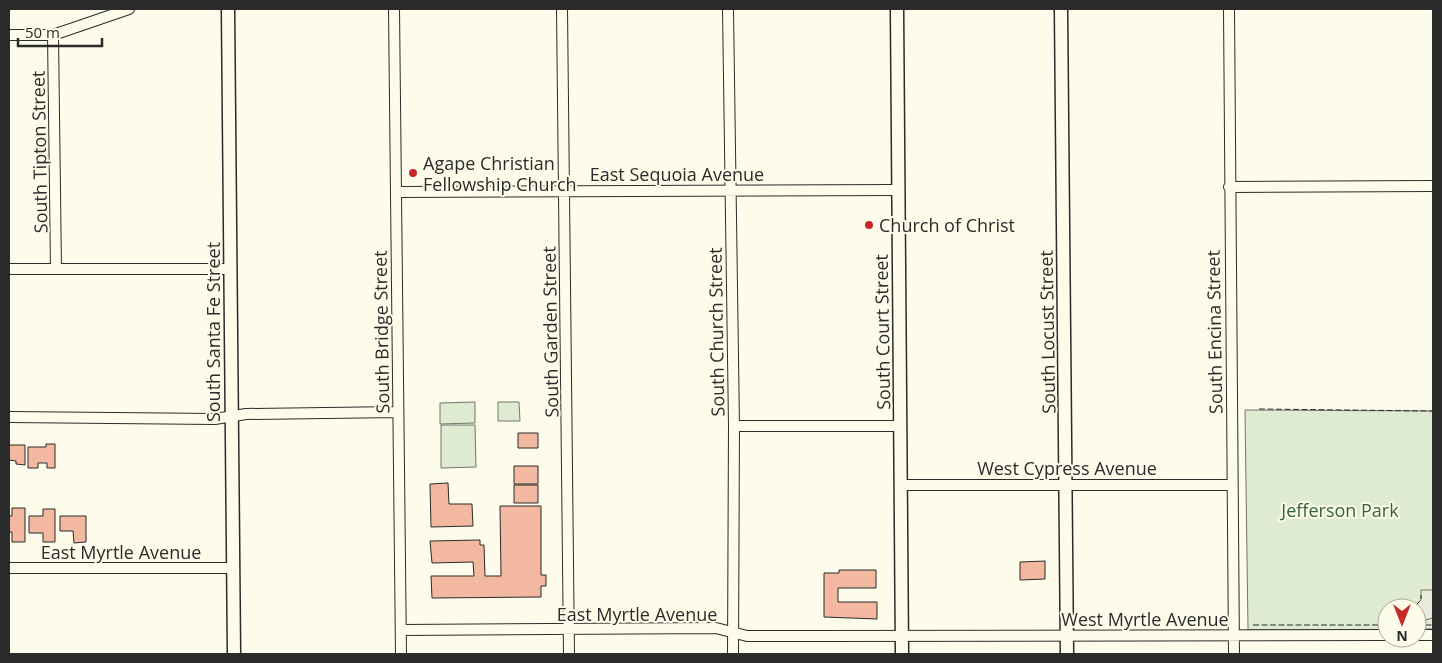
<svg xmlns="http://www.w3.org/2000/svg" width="1442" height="663" font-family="'Open Sans',sans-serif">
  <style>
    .green { fill: #deebd1; stroke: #74746e }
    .parking { fill: #eceadb; stroke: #74746e }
    .building { fill: #f2b8a0; stroke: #2b2b2b }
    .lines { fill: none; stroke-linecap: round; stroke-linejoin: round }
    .minor-casing { stroke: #2b2b2b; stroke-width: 12 }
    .tertiary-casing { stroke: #2b2b2b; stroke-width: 15 }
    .minor { stroke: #fdfbea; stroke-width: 10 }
    .tertiary { stroke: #fdfbea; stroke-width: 12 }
    .fence { stroke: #2b2b2b; stroke-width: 1; stroke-dasharray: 6 2.5; stroke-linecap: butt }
    .poi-dot { fill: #c62828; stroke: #fdfbea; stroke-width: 2 }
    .labels { text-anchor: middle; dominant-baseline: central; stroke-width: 4; stroke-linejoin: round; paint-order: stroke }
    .street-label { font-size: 18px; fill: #2b2b2b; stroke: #fdfbea }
    .poi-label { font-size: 18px; fill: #2b2b2b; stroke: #fdfbea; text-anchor: start }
    .park-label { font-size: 18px; fill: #34623c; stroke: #fdfbea }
  </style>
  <rect width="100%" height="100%" fill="#fdfbea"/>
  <path class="green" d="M475 402V423L440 424V403Z
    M498 402H519L520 421H498Z
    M1245 410 1433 411V629H1417V608H1387V630H1248Z
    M441 425H475L476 467 441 468Z"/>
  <path class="parking" d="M1421 590H1433V618L1417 622V608L1403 607H1414L1421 600Z"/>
  <path class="building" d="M518 433H538V448H518Z
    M46 444H55V468H47V463H38V468H28V447H46Z
    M9 445H25V465L16 464V461L9 460Z
    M514 466H538V484H514Z
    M448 483 449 504H472L473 526 431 527 430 484Z
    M514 485H538V503H514Z
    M500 506H541V575H546V586H541V597L432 598 431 576H474L473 562 432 563 430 541 480 540V545H484L485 576H501Z
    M12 508H25V542H12V532H9V516H12Z
    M43 509H55V542H43V533H29V516H43Z
    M60 516H86V542L74 543 73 531H60Z
    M1045 561V579L1020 580V562Z
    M839 570H876V588H838V602H877V619L824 617V573H839Z"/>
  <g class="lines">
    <g class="minor-casing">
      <path id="minor" d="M394 9 401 654
        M562 9 569 654
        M728 9 734 426 733 654
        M1229 9 1234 654
        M9 35H53L129 9
        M53 35 56 269
        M1229 187 1433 186
        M396 192 898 190
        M9 269H230
        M9 417 215 419 246 414 398 412
        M734 426H900
        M901 485H1232
        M9 568H234
        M401 630 716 628 747 636H818L1387 635
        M1417 635H1433"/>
    </g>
    <g class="tertiary-casing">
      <path id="tertiary" d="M228 9 234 654
        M897 9 902 654
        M1061 9 1067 654"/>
    </g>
    <use href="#minor" class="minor"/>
    <use href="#tertiary" class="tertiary"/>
    <path class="fence" d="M1259 409 1433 411
      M1408 607H1414L1421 600V595
      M1253 625H1387
      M1417 625H1433"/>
  </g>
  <g class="poi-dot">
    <circle cx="413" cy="173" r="5"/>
    <circle cx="869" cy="225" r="5"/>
  </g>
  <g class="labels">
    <g class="street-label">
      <text transform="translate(39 152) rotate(-91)">South Tipton Street</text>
      <text x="677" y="174">East Sequoia Avenue</text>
      <text transform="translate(213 332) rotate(-90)">South Santa Fe Street</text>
      <text transform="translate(381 332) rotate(-91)">South Bridge Street</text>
      <text transform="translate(550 332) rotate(-91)">South Garden Street</text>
      <text transform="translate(716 332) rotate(-91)">South Church Street</text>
      <text transform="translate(882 332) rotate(-91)">South Court Street</text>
      <text transform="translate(1047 332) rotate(-91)">South Locust Street</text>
      <text transform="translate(1214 332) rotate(-91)">South Encina Street</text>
      <text x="1067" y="468">West Cypress Avenue</text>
      <text x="121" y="552">East Myrtle Avenue</text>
      <text x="637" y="614">East Myrtle Avenue</text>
      <text x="1145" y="619">West Myrtle Avenue</text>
    </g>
    <g class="poi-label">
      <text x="423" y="163">Agape Christian<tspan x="423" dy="21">Fellowship Church</tspan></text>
      <text x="879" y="225">Church of Christ</text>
    </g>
    <g class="park-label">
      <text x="1340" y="510">Jefferson Park</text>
    </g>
  </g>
  <rect width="1442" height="663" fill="none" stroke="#2b2b2b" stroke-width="20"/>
  <g transform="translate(1402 623) rotate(180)"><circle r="24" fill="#fdfbea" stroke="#a9a89e"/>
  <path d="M0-4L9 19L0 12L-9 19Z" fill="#c62828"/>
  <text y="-8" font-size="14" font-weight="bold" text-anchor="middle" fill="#2b2b2b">N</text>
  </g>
  <path d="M18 38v8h84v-8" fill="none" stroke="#2b2b2b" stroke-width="2.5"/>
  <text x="25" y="38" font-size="15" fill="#2b2b2b" stroke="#fdfbea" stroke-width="4" paint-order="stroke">50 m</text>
</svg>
